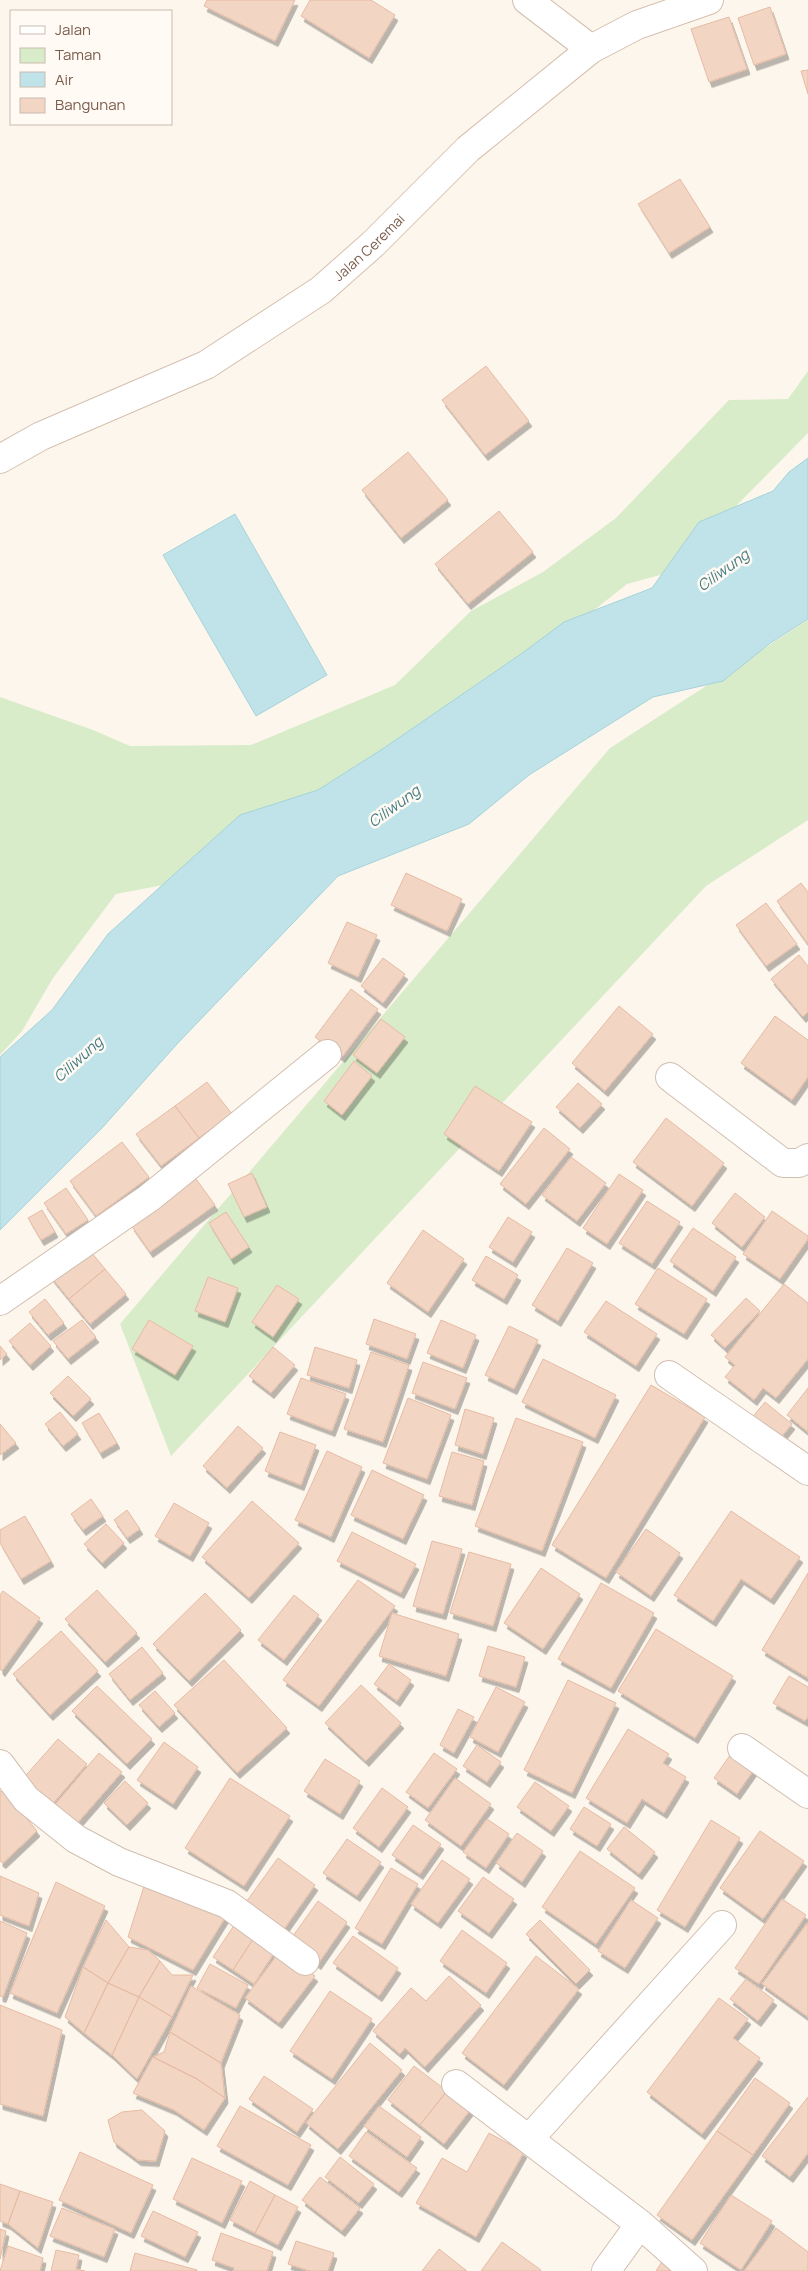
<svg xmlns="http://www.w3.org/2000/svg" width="808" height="2271" font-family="Manrope,sans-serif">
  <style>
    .green { fill: #d8ecc9 }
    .water { fill: #bfe3e8; stroke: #a5d3da }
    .building { fill: #f3d5c3; stroke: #e6bba3; filter: url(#shadow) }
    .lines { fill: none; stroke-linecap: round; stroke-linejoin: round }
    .street-casing { stroke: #d1beb0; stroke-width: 30 }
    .secondary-casing { stroke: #d6c0b0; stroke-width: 30 }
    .street { stroke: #fff; stroke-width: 28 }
    .secondary { stroke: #fff; stroke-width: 28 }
    .labels { text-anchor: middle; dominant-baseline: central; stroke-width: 5; stroke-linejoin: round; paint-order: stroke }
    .street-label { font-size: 14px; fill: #7a5c4d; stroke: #fffaf3 }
    .water-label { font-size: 15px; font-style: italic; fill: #437c86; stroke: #fffaf3 }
  </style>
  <defs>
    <filter id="shadow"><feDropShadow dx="3" dy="5.5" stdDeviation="0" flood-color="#0004"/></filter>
  </defs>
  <rect width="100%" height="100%" fill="#fdf6ec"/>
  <path class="green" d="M808 371V433L671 572 627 584 521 668 179 882 116 894 53 978 22 1031 0 1055V697L93 730 130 746 251 745 395 685 471 611 543 572 616 518 729 400 788 399Z
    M808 620V820L706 886 171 1456 120 1324 610 748Z"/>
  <path class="water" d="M808 458V619L769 644 723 681 653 697 529 775 469 824 338 876 177 1044 102 1128 0 1230V1057L52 1010 108 934 240 815 318 790 384 748 521 654 564 622 652 588 699 522 773 491 789 472Z
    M235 514 327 675 256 716 163 555Z"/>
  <path class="building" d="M207 0H295L275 41 204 6Z
    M310 0H371L395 15 369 58 301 16Z
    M770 7 786 54 754 65 738 18Z
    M729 17 747 69 709 82 691 29Z
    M808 70V94L801 71Z
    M680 179 710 227 669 253 638 204Z
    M486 366 529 421 485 455 442 400Z
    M408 452 448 500 401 538 362 490Z
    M499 511 533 552 468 604 435 564Z
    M406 873 462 899 447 931 391 905Z
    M801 883 808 892V944L777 901Z
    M766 903 797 944 766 966 736 925Z
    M347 922 377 935 358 977 328 963Z
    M799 955 808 966V1012L803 1017 771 979Z
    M383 958 405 974 383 1003 361 986Z
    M351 989 378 1009 342 1057 315 1037Z
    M619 1006 653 1034 605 1091 572 1063Z
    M775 1016 808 1040V1077L792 1100 741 1063Z
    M381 1019 405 1037 377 1073 353 1055Z
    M354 1061 372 1076 342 1115 324 1101Z
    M207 1082 232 1114 199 1138 175 1106Z
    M578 1083 602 1104 580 1128 556 1107Z
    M475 1086 532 1122 499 1171 444 1134Z
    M175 1106 199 1138 161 1166 136 1134Z
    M666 1118 724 1163 692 1206 633 1162Z
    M544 1128 570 1149 526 1204 500 1184Z
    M122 1142 149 1177 96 1216 70 1181Z
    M571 1157 606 1183 577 1221 542 1195Z
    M252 1173 267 1207 244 1217 228 1184Z
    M619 1174 643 1190 607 1244 583 1228Z
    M196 1179 215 1205 150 1252 131 1225Z
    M66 1188 88 1220 66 1234 44 1203Z
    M735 1193 765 1217 742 1247 712 1223Z
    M647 1201 680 1222 652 1264 619 1243Z
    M42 1210 55 1232 41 1240 28 1218Z
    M772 1211 808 1236V1239L780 1279 743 1254Z
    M226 1212 249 1247 231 1259 209 1223Z
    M508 1217 532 1232 513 1262 489 1247Z
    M693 1228 736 1257 713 1291 670 1261Z
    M423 1230 464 1259 428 1312 387 1283Z
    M87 1247 105 1269 69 1299 51 1277Z
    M567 1248 593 1263 558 1321 532 1305Z
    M486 1256 518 1275 504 1299 472 1280Z
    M658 1268 707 1299 684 1334 635 1304Z
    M105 1269 126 1294 90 1324 69 1299Z
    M208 1277 238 1288 225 1322 195 1311Z
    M784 1284 808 1303V1359L776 1398 763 1388 754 1400 725 1377 735 1365 725 1357Z
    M277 1285 299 1299 273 1337 252 1322Z
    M746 1298 760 1311 725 1348 711 1335Z
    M45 1299 64 1323 48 1335 29 1312Z
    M606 1301 657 1334 636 1366 584 1332Z
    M374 1319 416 1334 407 1359 366 1344Z
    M82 1320 96 1337 68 1359 53 1341Z
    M149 1320 193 1346 175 1375 132 1349Z
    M441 1320 476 1335 463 1368 427 1353Z
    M30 1323 51 1346 30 1365 9 1341Z
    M509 1326 538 1340 514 1389 485 1375Z
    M0 1346 7 1354 0 1360Z
    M273 1347 295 1365 271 1393 249 1376Z
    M315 1347 357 1360 349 1388 307 1375Z
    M371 1352 409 1365 383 1442 344 1429Z
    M543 1359 616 1395 595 1438 522 1402Z
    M423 1362 467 1378 455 1409 412 1393Z
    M68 1376 91 1399 73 1416 50 1393Z
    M301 1378 346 1394 332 1431 287 1414Z
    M651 1385 705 1417 606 1578 552 1545Z
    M808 1388V1432L787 1415Z
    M408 1398 451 1415 427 1479 383 1463Z
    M765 1402 792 1424 778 1441 751 1419Z
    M465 1409 494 1418 483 1454 455 1445Z
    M60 1412 78 1434 63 1446 45 1424Z
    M99 1413 117 1443 100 1453 82 1423Z
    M516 1418 583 1442 542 1551 475 1526Z
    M0 1424 16 1443 0 1455Z
    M238 1426 263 1448 227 1488 203 1466Z
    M280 1432 316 1445 301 1485 265 1471Z
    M327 1451 362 1467 331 1537 295 1520Z
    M452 1452 484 1461 472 1505 439 1496Z
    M372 1470 424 1495 403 1539 351 1515Z
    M91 1499 103 1516 83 1530 71 1514Z
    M252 1501 299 1543 249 1598 202 1557Z
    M174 1503 209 1523 190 1556 155 1536Z
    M127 1510 140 1529 127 1538 114 1520Z
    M731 1511 800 1557 771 1599 741 1579 713 1621 674 1595Z
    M25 1516 51 1561 21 1579 0 1543V1530Z
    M106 1524 124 1543 102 1563 84 1544Z
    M646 1529 680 1553 651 1596 616 1572Z
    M352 1532 416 1564 401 1593 337 1561Z
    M432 1541 462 1549 443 1614 413 1606Z
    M469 1552 511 1564 493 1626 450 1613Z
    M541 1568 580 1594 543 1649 504 1623Z
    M808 1573V1678L762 1650Z
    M358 1580 395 1606 319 1706 283 1680Z
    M601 1583 654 1613 611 1688 558 1659Z
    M97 1590 137 1633 105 1662 65 1619Z
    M3 1591 40 1618 2 1671 0 1669V1595Z
    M205 1593 241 1630 189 1681 153 1644Z
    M294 1595 319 1615 284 1660 258 1640Z
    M392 1613 459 1634 446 1676 379 1656Z
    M656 1629 733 1676 695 1738 618 1691Z
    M61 1631 98 1671 50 1715 13 1674Z
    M488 1646 525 1657 516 1687 479 1676Z
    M142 1647 163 1673 130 1700 109 1674Z
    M224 1660 287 1728 237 1773 174 1705Z
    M389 1664 411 1680 397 1701 374 1684Z
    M789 1676 808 1687V1717L805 1721 773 1703Z
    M568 1680 616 1703 572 1793 524 1770Z
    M361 1685 401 1723 366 1761 325 1723Z
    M97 1686 152 1739 127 1764 72 1711Z
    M496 1687 525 1702 498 1752 470 1737Z
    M155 1691 175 1713 159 1727 139 1705Z
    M458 1709 474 1717 454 1753 440 1745Z
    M628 1729 669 1754 663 1763 686 1777 664 1813 642 1799 627 1823 586 1798Z
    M58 1739 87 1764 50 1807 20 1782Z
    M164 1742 198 1767 173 1804 137 1780Z
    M477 1745 501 1762 487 1782 463 1766Z
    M733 1751 756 1767 737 1794 714 1778Z
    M99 1753 122 1772 74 1827 52 1808Z
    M434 1753 457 1769 428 1808 406 1792Z
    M325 1759 360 1781 340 1814 304 1791Z
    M230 1778 290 1816 244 1886 185 1848Z
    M455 1778 491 1804 461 1846 425 1820Z
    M125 1781 148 1803 127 1825 104 1803Z
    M535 1782 569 1806 551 1831 517 1807Z
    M382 1788 408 1807 379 1847 353 1828Z
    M3 1789 37 1831 3 1863 0 1861V1792Z
    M584 1807 611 1824 597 1846 570 1829Z
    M487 1819 509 1834 486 1868 463 1852Z
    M711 1820 740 1838 685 1927 657 1910Z
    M413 1825 441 1844 420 1874 392 1855Z
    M624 1827 655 1852 639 1874 607 1849Z
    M760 1831 804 1861 763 1919 720 1888Z
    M517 1833 543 1851 522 1882 496 1863Z
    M347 1839 381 1862 357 1896 323 1873Z
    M580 1851 635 1888 596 1944 542 1907Z
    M278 1858 315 1885 282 1932 244 1905Z
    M442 1860 470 1879 438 1923 411 1904Z
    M391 1868 418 1884 382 1944 355 1928Z
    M0 1876 39 1893 29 1926 0 1915Z
    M483 1877 514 1899 489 1933 458 1911Z
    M146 1880 228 1913 193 1970 128 1937Z
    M56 1882 105 1906 57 2013 10 1993Z
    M782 1899 806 1915 759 1984 735 1968Z
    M631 1900 658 1918 625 1968 598 1951Z
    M318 1901 347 1922 318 1964 288 1943Z
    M106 1920 129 1947 108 1983 83 1967Z
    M540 1920 590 1970 576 1984 526 1934Z
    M0 1921 27 1933 3 1997 0 1996Z
    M237 1921 257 1933 233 1970 213 1957Z
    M808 1922V2017L762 1984Z
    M462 1930 507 1963 486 1993 440 1961Z
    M257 1933 278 1947 254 1984 233 1970Z
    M353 1936 398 1968 379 1996 333 1963Z
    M129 1947 148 1950 160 1961 139 1997 108 1983Z
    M280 1951 315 1976 279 2023 245 1998Z
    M536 1956 579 1989 504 2085 462 2053Z
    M160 1961 172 1975H193L172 2017 139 1997Z
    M210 1964 248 1985 236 2008 197 1988Z
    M83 1967 108 1983 84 2033 65 2017Z
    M449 1976 481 2005 425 2067 405 2048 400 2054 373 2031 411 1988 426 2001Z
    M746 1979 774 2000 758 2021 730 1999Z
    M108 1983 139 1997 112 2055 84 2033Z
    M191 1986 240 2015 221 2063 170 2032Z
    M330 1991 372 2019 332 2079 290 2051Z
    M139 1997 172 2017 137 2079 112 2055Z
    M719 1998 748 2019 733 2038 760 2058 702 2134 647 2092Z
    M0 2005 62 2030 43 2116 0 2104Z
    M170 2032 221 2063 225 2098 197 2079 153 2057 164 2052Z
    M370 2043 402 2070 338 2149 306 2123Z
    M153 2057 197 2079 225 2098 204 2130 174 2110 133 2093Z
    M414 2066 447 2091 420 2125 388 2100Z
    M264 2076 313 2109 297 2132 249 2099Z
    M755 2078 790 2103 753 2155 717 2131Z
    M447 2091 471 2109 444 2144 420 2125Z
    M808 2097V2153L790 2177 762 2156Z
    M240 2106 311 2145 288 2185 217 2146Z
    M379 2106 421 2137 407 2157 364 2126Z
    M142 2110 165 2131 156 2161 138 2160 114 2142 108 2120 122 2112Z
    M717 2131 753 2155 692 2240 657 2215Z
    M366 2132 417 2168 399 2192 349 2156Z
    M489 2133 524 2152 476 2237 416 2203 442 2158 467 2172Z
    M80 2152 153 2185 131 2233 59 2200Z
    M340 2157 374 2184 359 2203 325 2177Z
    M192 2158 242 2181 222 2223 173 2199Z
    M320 2177 360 2208 342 2231 302 2200Z
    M250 2181 275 2195 255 2233 230 2220Z
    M0 2184 20 2191 8 2224 0 2221Z
    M20 2191 53 2202 38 2248 8 2224Z
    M275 2195 298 2207 278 2245 255 2233Z
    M731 2195 772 2221 741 2270 700 2243Z
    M62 2208 115 2229 104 2257 50 2236Z
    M153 2211 198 2232 185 2257 141 2236Z
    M776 2228 808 2252V2271H744Z
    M0 2229 6 2231 0 2259Z
    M221 2233 273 2252 267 2271H233L234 2268 212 2260Z
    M296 2241 334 2253 328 2271H310L288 2264Z
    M502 2242 541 2270 540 2271H481Z
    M8 2246 43 2258 40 2271H0Z
    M439 2249 467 2271H422Z
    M56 2250 79 2255 76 2269 85 2271H51Z
    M135 2253 197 2270V2271H130Z
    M663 2260 680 2271H656Z"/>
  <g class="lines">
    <g class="street-casing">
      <path id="street" d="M527 0 591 49
        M670 1077 783 1163H799L808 1158
        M0 1301 149 1198 327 1054
        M669 1375 808 1471
        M742 1748 808 1794
        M0 1764 26 1799 76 1839 119 1862 227 1904 305 1961
        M456 2084 640 2224 693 2271
        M529 2139 722 1925
        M606 2271 640 2224"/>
    </g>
    <g class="secondary-casing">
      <g id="secondary">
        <path id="s1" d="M0 459 41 436 206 365 321 290 373 244 468 149 591 49 637 25 709 0"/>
      </g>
    </g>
    <use href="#street" class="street"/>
    <use href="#secondary" class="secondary"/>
  </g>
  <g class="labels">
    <g class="street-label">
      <text stroke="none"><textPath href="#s1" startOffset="428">Jalan Ceremai</textPath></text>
    </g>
    <g class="water-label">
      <text transform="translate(723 570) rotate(-36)">Ciliwung</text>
      <text transform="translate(394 806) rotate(-36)">Ciliwung</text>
      <text transform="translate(78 1059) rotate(-42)">Ciliwung</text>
    </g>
  </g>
  <rect x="10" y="10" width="162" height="115" fill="#fffaf3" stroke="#cabbb1"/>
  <rect x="20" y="26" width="25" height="8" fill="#ffffff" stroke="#cabbb1"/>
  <text x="55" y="35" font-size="15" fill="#7a5c4d">Jalan</text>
  <rect x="20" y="48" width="25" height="15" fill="#d8ecc9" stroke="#cabbb1"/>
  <text x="55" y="60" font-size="15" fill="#7a5c4d">Taman</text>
  <rect x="20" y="72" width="25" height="15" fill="#bfe3e8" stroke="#cabbb1"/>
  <text x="55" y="85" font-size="15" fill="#7a5c4d">Air</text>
  <rect x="20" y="98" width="25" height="15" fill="#f3d5c3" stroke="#cabbb1"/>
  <text x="55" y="110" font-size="15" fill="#7a5c4d">Bangunan</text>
</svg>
